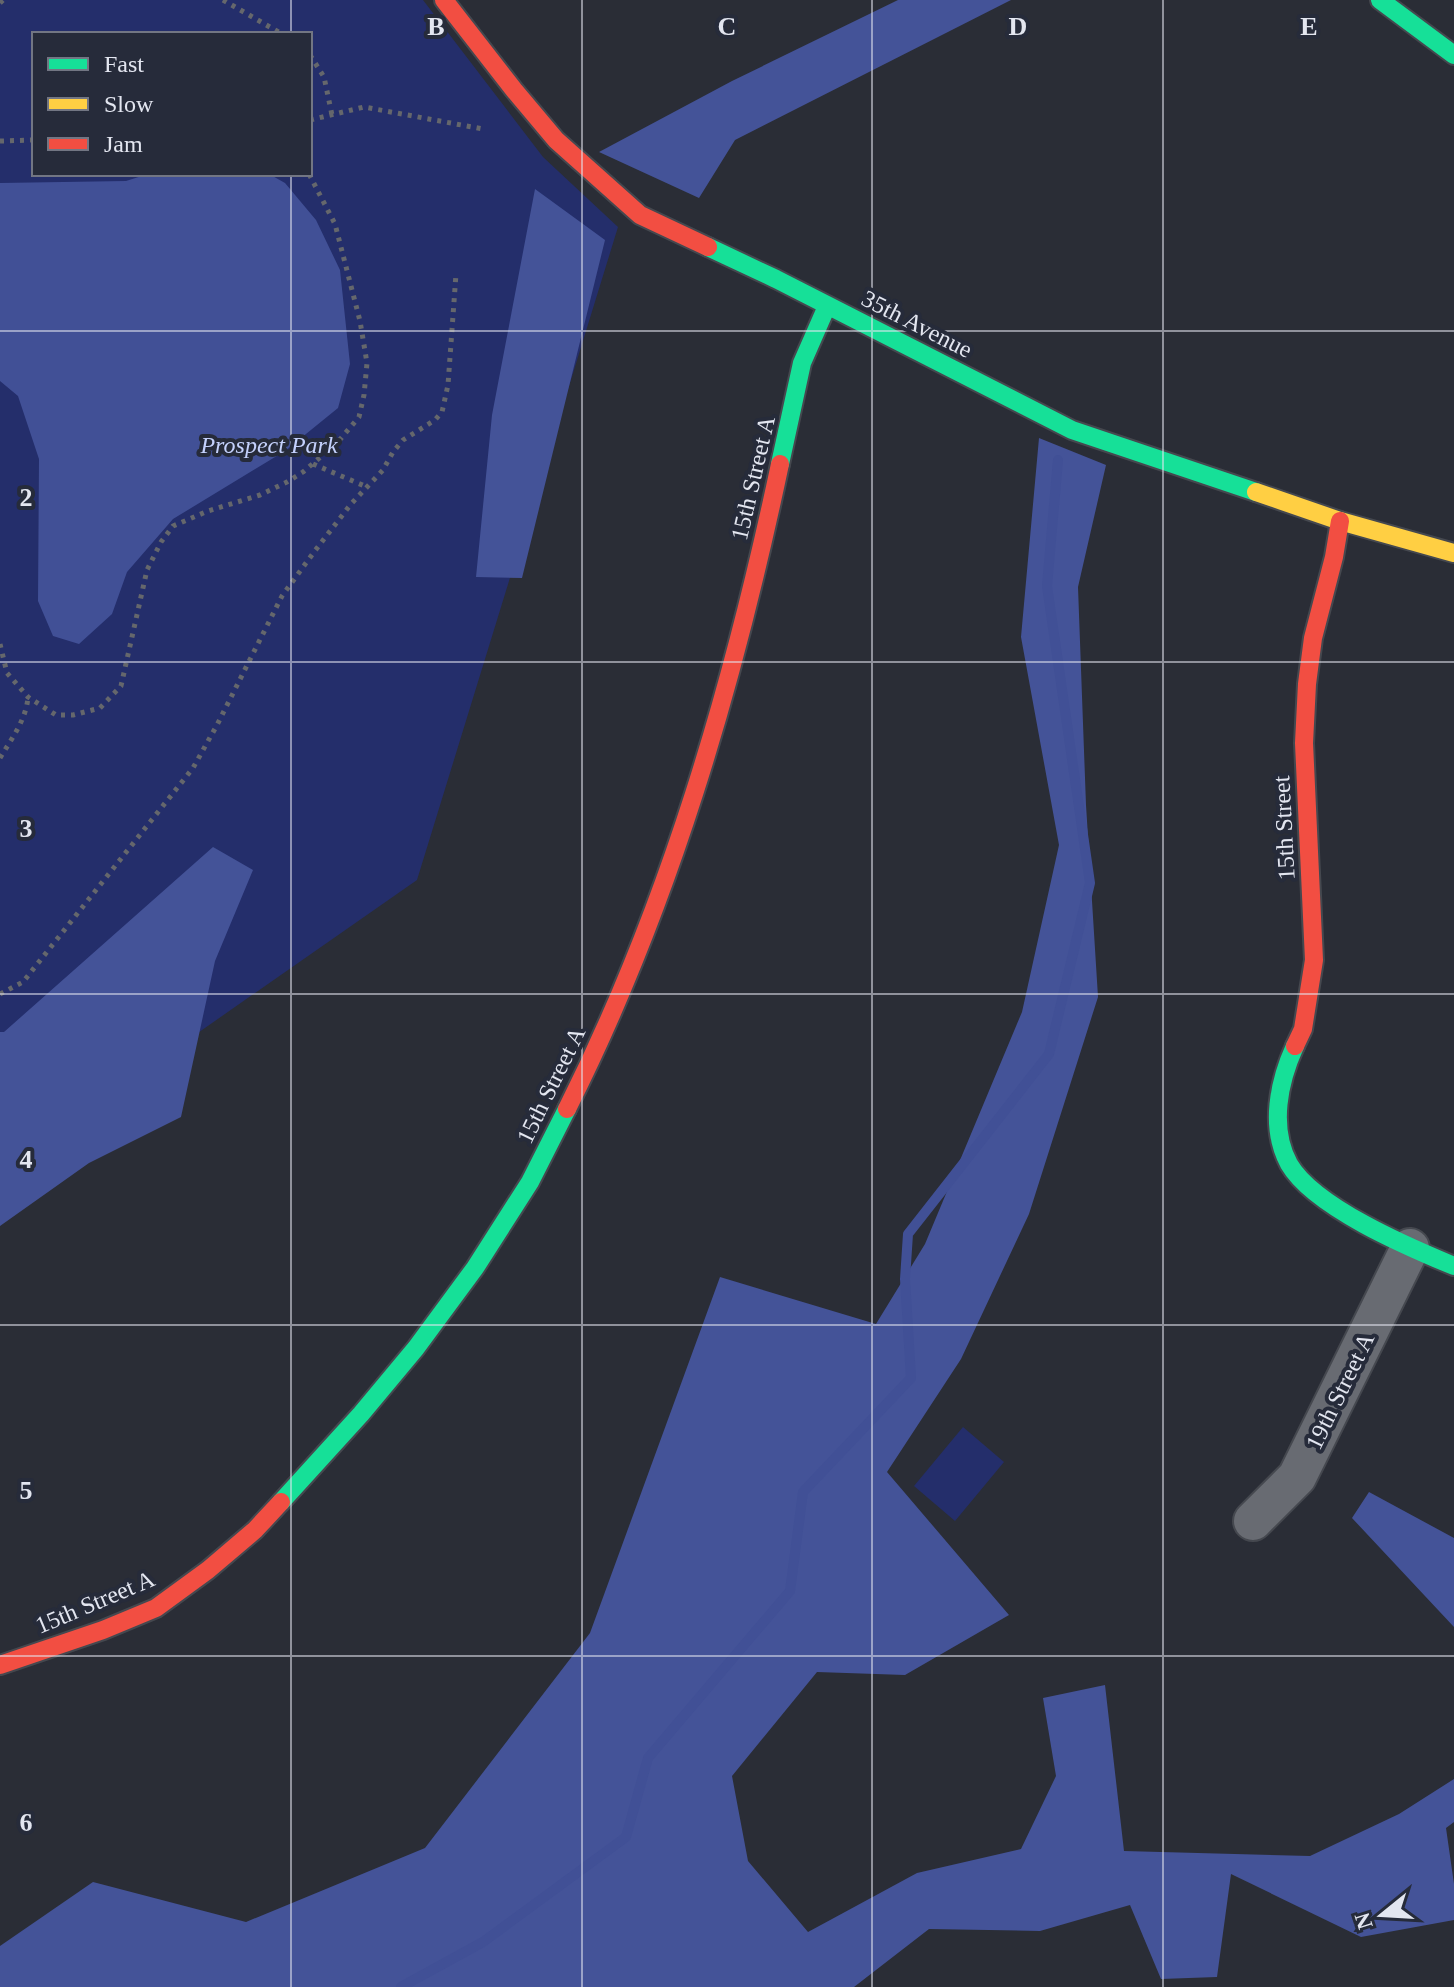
<svg xmlns="http://www.w3.org/2000/svg" width="1454" height="1987" font-family="Georgia,serif">
  <style>
    .green { fill: #242e6b; fill-rule: evenodd }
    .forest { fill: #445398 }
    .water { fill: #415096 }
    .lines { fill: none; stroke-linecap: round; stroke-linejoin: round }
    .stream { stroke: #415096; stroke-width: 10 }
    .street-casing { stroke: #45484f; stroke-width: 42 }
    .fast-casing { stroke: #45484f; stroke-width: 22 }
    .slow-casing { stroke: #45484f; stroke-width: 22 }
    .jam-casing { stroke: #45484f; stroke-width: 22 }
    .path { stroke: #65676c; stroke-width: 5; stroke-dasharray: 4 6; stroke-linecap: butt }
    .street { stroke: #686b72; stroke-width: 38 }
    .fast { stroke: #16e098; stroke-width: 18 }
    .slow { stroke: #ffcf43; stroke-width: 18 }
    .jam { stroke: #f24e42; stroke-width: 18 }
    .grid { fill: none; stroke: #e3e6f0; stroke-width: 2; stroke-opacity: 0.55 }
    .labels { text-anchor: middle; dominant-baseline: central; stroke-width: 8; stroke-linejoin: round; paint-order: stroke }
    .street-label { font-size: 24px; fill: #e3e6f0; stroke: #262b3a }
    .park-label { font-size: 24px; font-style: italic; fill: #c4d1fc; stroke: #262b3a }
    .grid-label { font-size: 26px; text-anchor: middle; font-weight: bold; fill: #e3e6f0; stroke: #262b3a; stroke-width: 8; stroke-linejoin: round; paint-order: stroke }
  </style>
  <rect width="100%" height="100%" fill="#2a2d36"/>
  <path class="green" d="M0 0H423L543 157 618 227 417 880 0 1171ZM34 34H310V174H34Z
    M963 1427 1004 1462 955 1521 914 1486Z"/>
  <path class="forest" d="M898 0H1011L735 140 699 198 599 152 732 81Z
    M535 189 605 240 522 578 476 577 492 415Z
    M1039 438 1106 465 1078 587 1086 805 1098 997 1029 1214 961 1359 887 1472 1009 1615 905 1675 817 1672 732 1776 748 1861 808 1932 917 1873 1021 1849 1056 1776 1043 1698 1105 1685 1124 1851 1310 1856 1399 1814 1454 1779V1822L1446 1828 1454 1884V1920L1361 1937 1231 1874 1217 1977 1161 1979 1130 1905 1040 1931 929 1929 854 1987H0V1946L93 1882 246 1922 425 1848 590 1633 720 1277 876 1324 925 1244 1022 1012 1059 845 1021 637Z
    M213 847 253 870 215 961 181 1117 89 1163 0 1226V1032H4Z
    M1369 1492 1454 1538V1627L1352 1518Z"/>
  <path class="water" d="M148 174H269L285 183 316 220 340 270 350 364 338 408 285 451 173 519 127 572 112 614 79 644 53 636 38 601 39 459 18 396 0 381V183L126 181Z"/>
  <g class="lines">
    <path class="stream" d="M401 1987 483 1942 626 1837 648 1758 790 1591 803 1492 911 1378 905 1279 908 1234 1049 1054 1090 883 1047 586 1058 460"/>
    <g class="street-casing">
      <path id="street" d="M1253 1521 1297 1477 1410 1248"/>
    </g>
    <g class="fast-casing">
      <path id="fast" d="M1380 0 1454 55
        M708 247 776 279 1072 430 1256 492
        M780 464 802 363 827 306
        M1295 1046C1279 1081 1269 1127 1289 1164 1314 1207 1408 1247 1454 1266
        M281 1502 361 1414 416 1348 475 1268 530 1182 567 1109"/>
    </g>
    <g class="slow-casing">
      <path id="slow" d="M1256 492 1340 521 1454 553"/>
    </g>
    <g class="jam-casing">
      <path id="jam" d="M444 0 514 90 556 140 640 215 708 247
        M1295 1046 1303 1029 1314 960 1304 743 1307 684 1313 638 1334 557 1340 521
        M567 1109C669 906 733 686 780 464
        M0 1665 103 1630 156 1608 208 1570 255 1530 281 1502"/>
    </g>
    <path class="path" d="M223 0 282 34
      M0 3 3 0
      M310 55 324 77 332 115
      M310 120 364 107 483 129
      M0 141 34 140
      M313 464 367 487
      M0 644 7 673 28 697 56 715H73L100 708 121 686 147 570 161 542 173 526 208 511 260 495 287 482 303 472 337 443 359 417 364 395 367 363 360 321 335 224 309 174
      M0 758C12 738 26 720 28 697
      M0 994 23 982 193 768 217 725 282 596 314 552 351 504 383 470 393 452 403 440 435 420 442 412 448 385 456 274"/>
    <use href="#street" class="street"/>
    <use href="#fast" class="fast"/>
    <use href="#slow" class="slow"/>
    <use href="#jam" class="jam"/>
  </g>
  <path class="grid" d="M291 0V34M582 0V1987M872 0V1987M1163 0V1987M291 174V1987M0 331H1454M0 662H1454M0 994H1454M0 1325H1454M0 1656H1454"/>
  <g class="labels">
    <g class="street-label">
      <text transform="translate(917 324) rotate(27)">35th Avenue</text>
      <text transform="translate(753 478) rotate(-77)">15th Street A</text>
      <text transform="translate(1284 828) rotate(-93)">15th Street</text>
      <text transform="translate(551 1085) rotate(-64)">15th Street A</text>
      <text transform="translate(1340 1391) rotate(-64)">19th Street A</text>
      <text transform="translate(95 1602) rotate(-23)">15th Street A</text>
    </g>
    <g class="park-label">
      <text x="269" y="445">Prospect Park</text>
    </g>
  </g>
  <g class="grid-label">
    <text x="436" y="35">B</text>
    <text x="727" y="35">C</text>
    <text x="1018" y="35">D</text>
    <text x="1309" y="35">E</text>
    <text x="26" y="506">2</text>
    <text x="26" y="837">3</text>
    <text x="26" y="1168">4</text>
    <text x="26" y="1499">5</text>
    <text x="26" y="1831">6</text>
  </g>
  <rect x="32" y="32" width="280" height="144" fill="#262b3a" stroke="#727683" stroke-width="2"/>
  <rect x="48" y="58" width="40" height="12" fill="#16e098" stroke="#727683" stroke-width="2"/>
  <text x="104" y="72" font-size="24" fill="#e3e6f0">Fast</text>
  <rect x="48" y="98" width="40" height="12" fill="#ffcf43" stroke="#727683" stroke-width="2"/>
  <text x="104" y="112" font-size="24" fill="#e3e6f0">Slow</text>
  <rect x="48" y="138" width="40" height="12" fill="#f24e42" stroke="#727683" stroke-width="2"/>
  <text x="104" y="152" font-size="24" fill="#e3e6f0">Jam</text>
  <g transform="translate(1382 1915) rotate(252)" stroke="#262b3a" stroke-width="6" paint-order="stroke">
  <path d="M0-6L14 30L0 20L-14 30Z" fill="#e3e6f0"/>
  <text y="-12" font-size="22" font-weight="bold" text-anchor="middle" fill="#e3e6f0">N</text>
  </g>
</svg>
